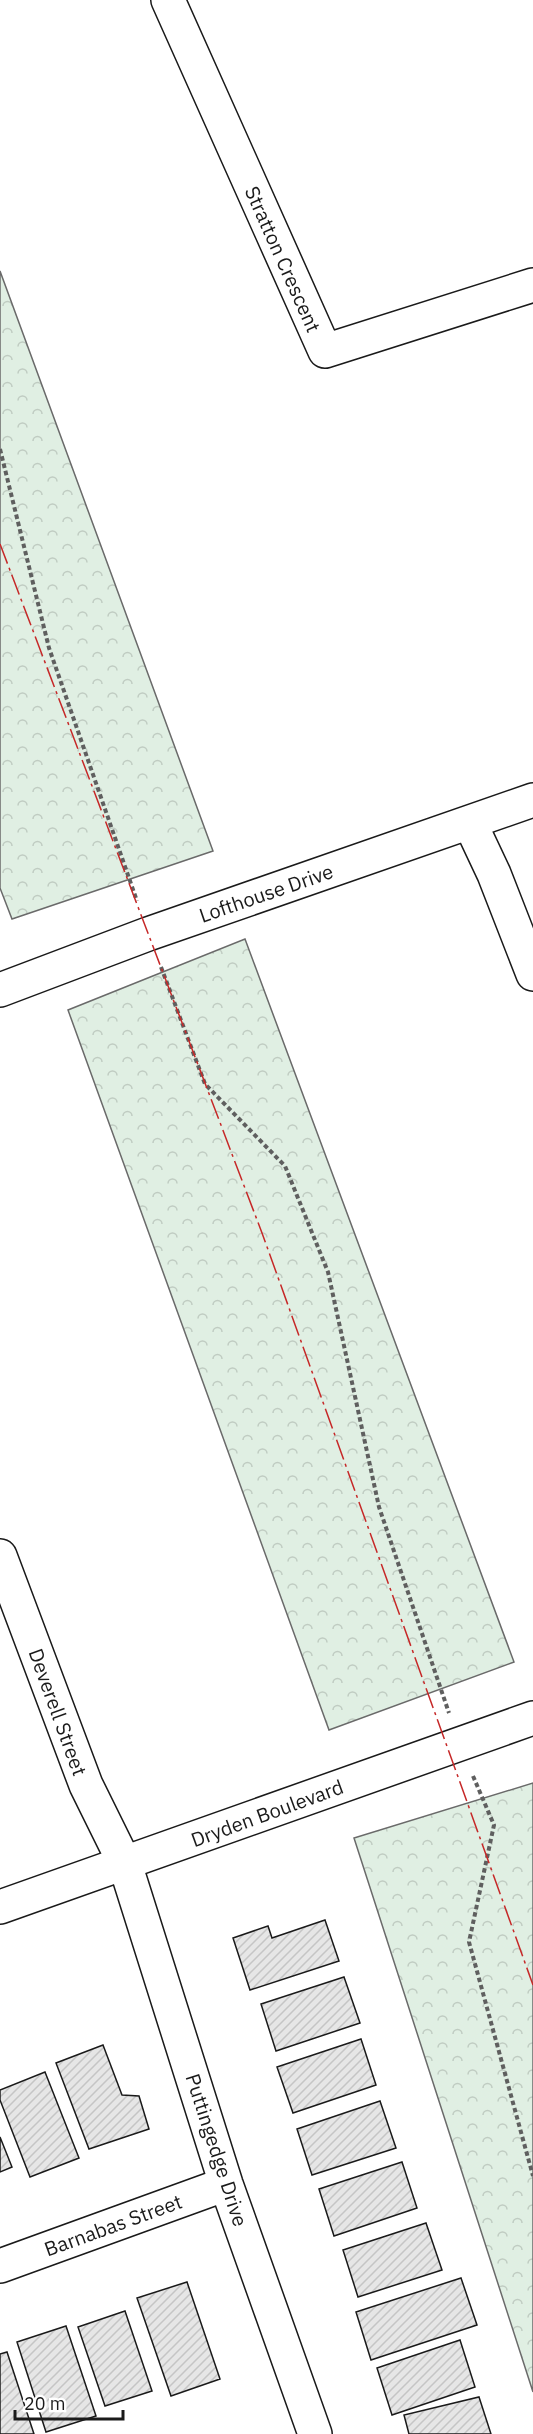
<svg xmlns="http://www.w3.org/2000/svg" width="533" height="2434" font-family="'IBM Plex Sans',sans-serif">
  <style>
    .forest { fill: url(#forest-crowns); stroke: #6a6a6a; stroke-width: 1.5 }
    .building { fill: url(#building-hatch); stroke: #1a1a1a; stroke-width: 1.5 }
    .lines { fill: none; stroke-linecap: round; stroke-linejoin: round }
    .street-casing { stroke: #1a1a1a; stroke-width: 36 }
    .secondary-casing { stroke: #1a1a1a; stroke-width: 36 }
    .path { stroke: #5f5f5f; stroke-width: 4; stroke-dasharray: 4.5 3; stroke-linecap: butt }
    .street { stroke: #fff; stroke-width: 33 }
    .secondary { stroke: #fff; stroke-width: 33 }
    .power { stroke: #c62828; stroke-width: 1.5; stroke-dasharray: 21 4.5 3 4.5; stroke-linecap: butt }
    .labels { text-anchor: middle; dominant-baseline: central; stroke-width: 4.5; stroke-linejoin: round; paint-order: stroke }
    .street-label { font-size: 20px; fill: #1a1a1a; stroke: #fff }
  </style>
  <defs>
    <pattern id="forest-crowns" width="20" height="18" patternUnits="userSpaceOnUse" patternTransform="scale(1.5)"><rect width="20" height="18" fill="#e0efe3"/><path d="M2 6a3 3 0 1 1 6 0M12 15a3 3 0 1 1 6 0" fill="none" stroke="#c0ccc2"/></pattern>
    <pattern id="building-hatch" width="6" height="6" patternUnits="userSpaceOnUse" patternTransform="scale(1.5)"><rect width="6" height="6" fill="#e6e6e6"/><path d="M-1 1l2-2M0 6l6-6M5 7l2-2" fill="none" stroke="#c5c5c5"/></pattern>
  </defs>
  <rect width="100%" height="100%" fill="#fff"/>
  <path class="forest" d="M0 271 213 851 12 919 0 888Z
    M245 939 514 1662 329 1730 68 1010Z
    M533 1783V2392L354 1838Z"/>
  <path class="building" d="M325 1920 339 1961 250 1990 233 1938 268 1926 272 1938Z
    M344 1977 360 2023 276 2051 261 2004Z
    M361 2039 376 2085 293 2113 277 2067Z
    M103 2045 122 2095 139 2096 149 2129 89 2149 56 2063Z
    M45 2072 79 2158 30 2177 0 2100V2090Z
    M380 2101 396 2148 312 2175 297 2129Z
    M0 2137 12 2167 0 2172Z
    M402 2162 417 2208 334 2236 319 2189Z
    M426 2223 442 2270 358 2297 343 2250Z
    M461 2278 477 2325 371 2360 356 2312Z
    M187 2282 220 2379 171 2396 137 2298Z
    M125 2311 152 2391 105 2406 78 2327Z
    M66 2326 96 2416 46 2432 17 2342Z
    M460 2340 475 2387 392 2415 377 2368Z
    M7 2352 34 2434H0V2354Z
    M479 2397 491 2434H409L404 2415Z"/>
  <g class="lines">
    <g class="street-casing">
      <path id="street" d="M168 0 325 351 533 285
        M470 823 494 874 533 974
        M0 990 148 934 533 800
        M0 1556 86 1785 125 1864 226 2184 315 2434
        M0 2266 226 2184"/>
    </g>
    <g class="secondary-casing">
      <path id="secondary" d="M0 1907 533 1718"/>
    </g>
    <path class="path" d="M0 449 49 648 137 901
      M161 967 205 1084 285 1166 328 1272 379 1507 449 1713
      M473 1776 494 1825 469 1942 533 2176"/>
    <use href="#street" class="street"/>
    <use href="#secondary" class="secondary"/>
    <path class="power" d="M0 544 262 1233 533 1985"/>
  </g>
  <g class="labels">
    <g class="street-label">
      <text transform="translate(283 259) rotate(66)">Stratton Crescent</text>
      <text transform="translate(266 893) rotate(-19)">Lofthouse Drive</text>
      <text transform="translate(58 1712) rotate(70)">Deverell Street</text>
      <text transform="translate(267 1813) rotate(-20)">Dryden Boulevard</text>
      <text transform="translate(217 2150) rotate(72)">Puttingedge Drive</text>
      <text transform="translate(113 2225) rotate(-20)">Barnabas Street</text>
    </g>
  </g>
  <path d="M15 2410v9h108v-9" fill="none" stroke="#1a1a1a" stroke-width="3"/>
  <text x="24" y="2410" font-size="18" fill="#1a1a1a" stroke="#ffffff" stroke-width="4.5" paint-order="stroke">20 m</text>
</svg>
